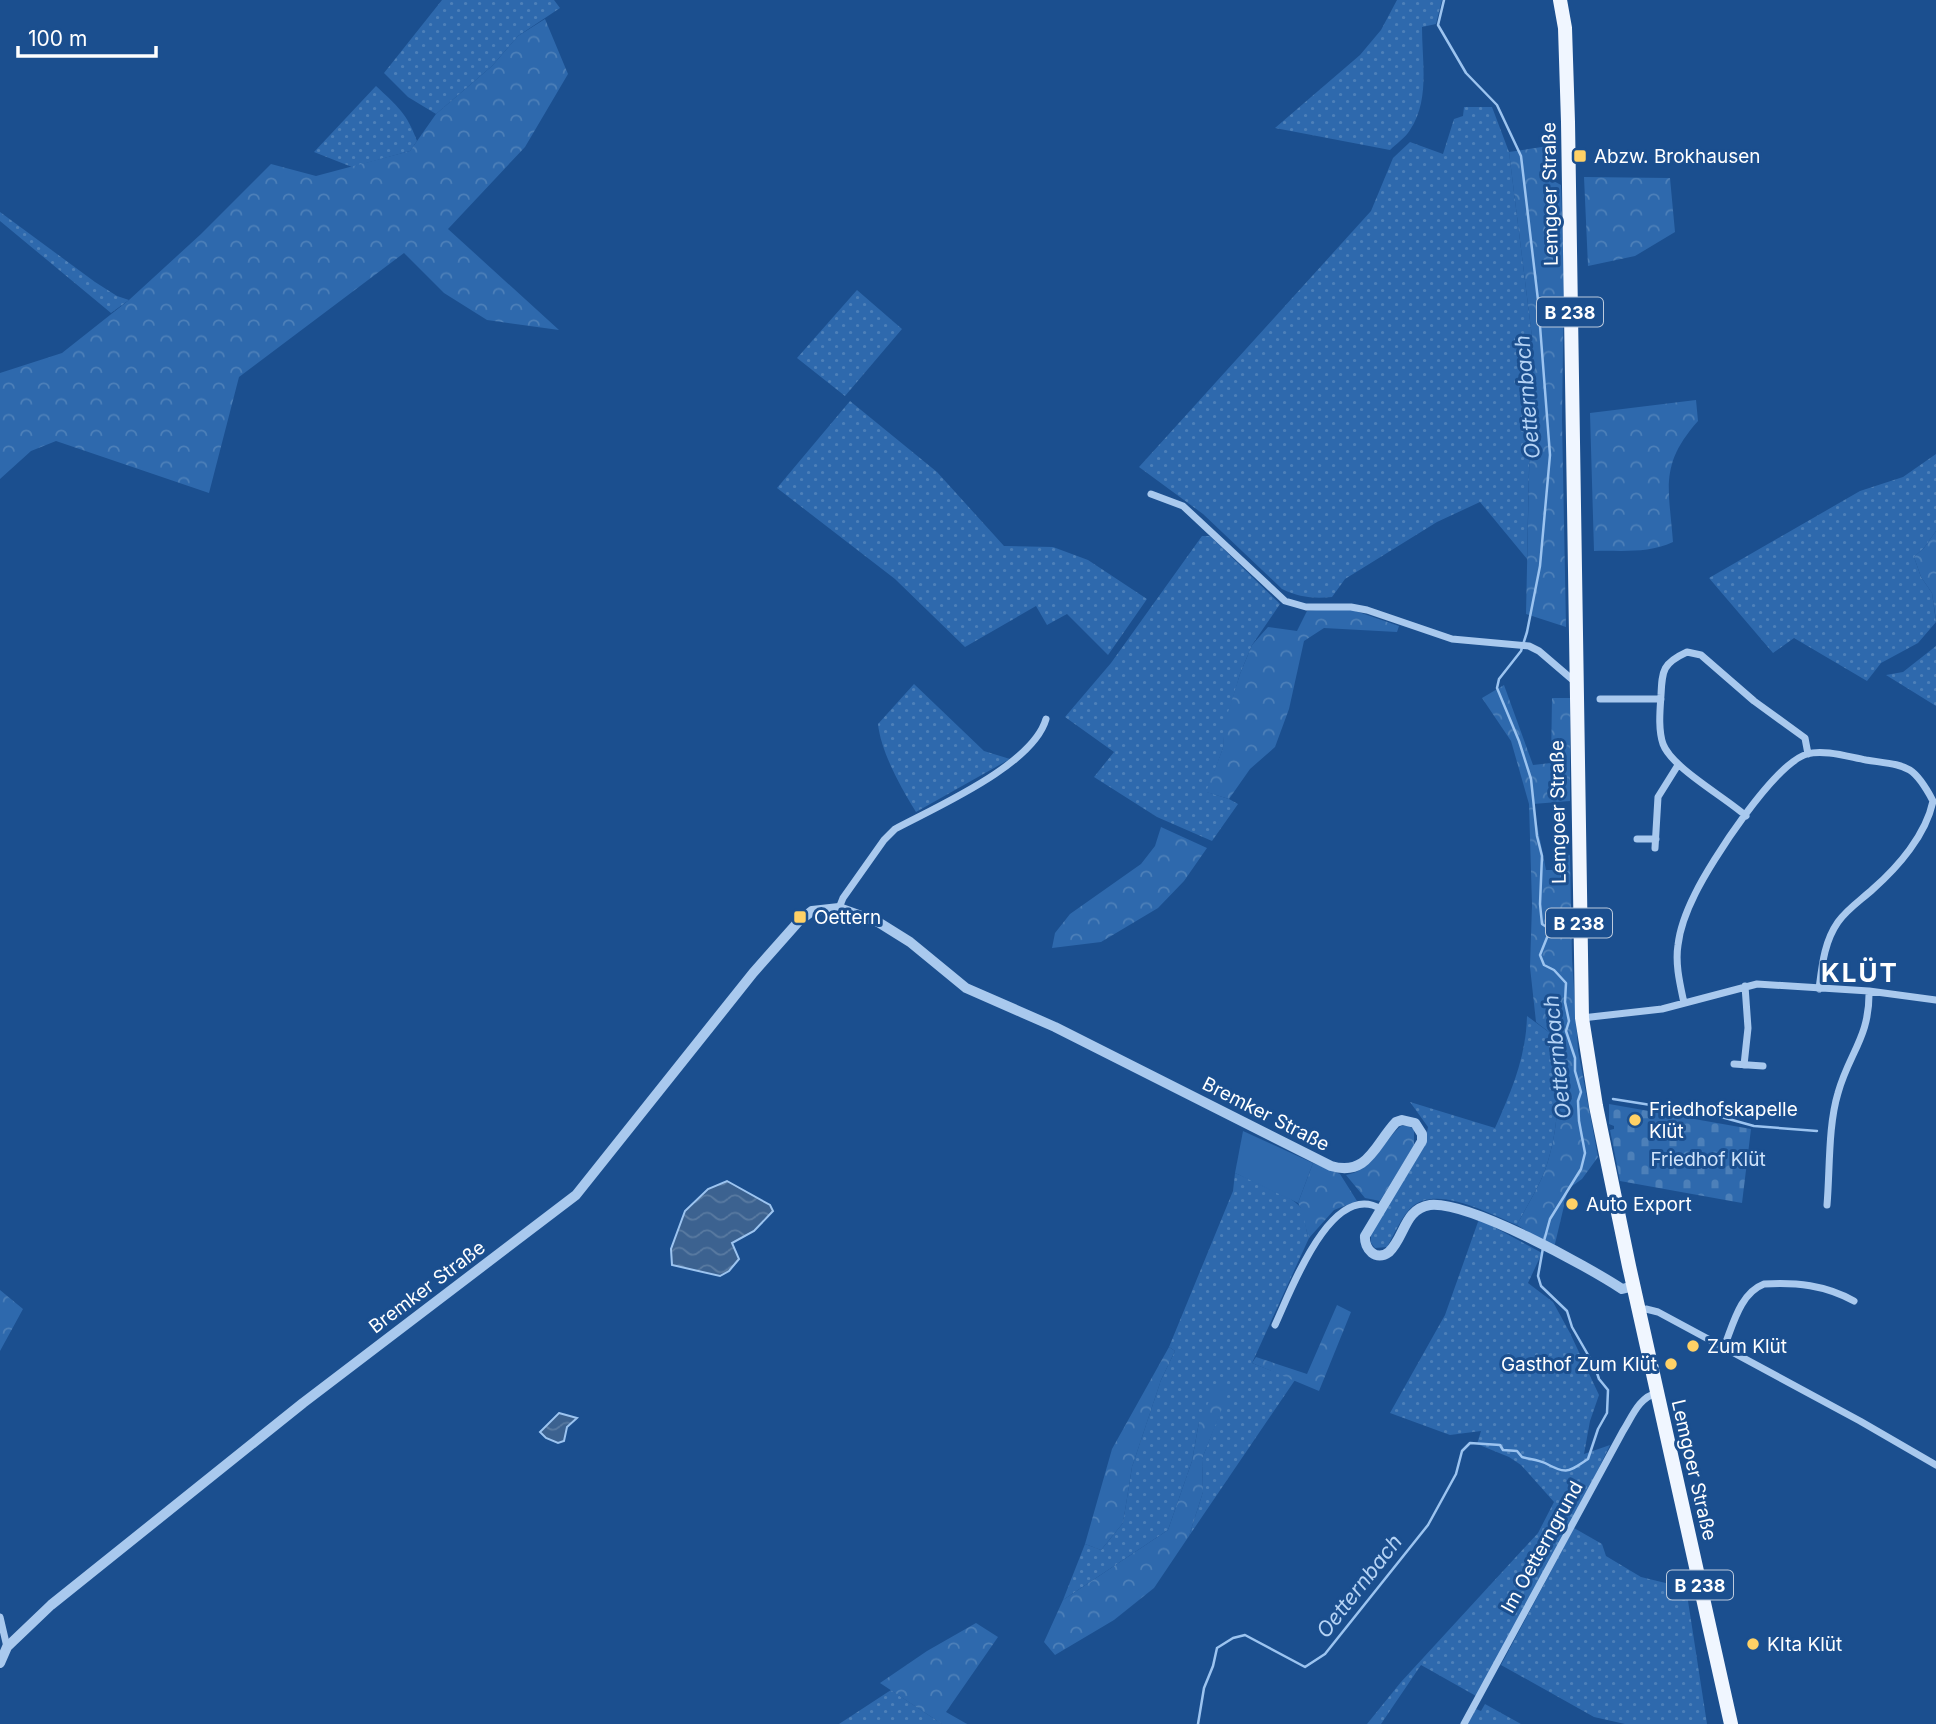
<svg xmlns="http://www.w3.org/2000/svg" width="1936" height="1724" font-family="Inter,sans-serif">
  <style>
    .grass { fill: url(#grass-dots) }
    .forest { fill: url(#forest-crowns) }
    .cemetery { fill: url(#cemetery-stones) }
    .garden { fill: #2e69ad }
    .water { fill: url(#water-waves); stroke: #9cc4f0; stroke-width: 2 }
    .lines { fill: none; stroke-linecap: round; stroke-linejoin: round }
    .stream { stroke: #9cc4f0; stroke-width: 2.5 }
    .minor { stroke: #a9c9ee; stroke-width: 7 }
    .tertiary { stroke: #a9c9ee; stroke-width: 10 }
    .primary { stroke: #f0f6ff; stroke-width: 14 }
    .poi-dot { fill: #ffd166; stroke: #1b4f8f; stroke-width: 2.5 }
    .labels { text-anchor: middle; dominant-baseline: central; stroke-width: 6; stroke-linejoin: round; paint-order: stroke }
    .shield { fill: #1b4f8f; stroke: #bbcadd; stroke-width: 2 }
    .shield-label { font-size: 18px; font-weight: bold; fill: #fff }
    .poi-label { font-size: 19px; fill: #fff; stroke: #1b4f8f; text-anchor: start }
    .street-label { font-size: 19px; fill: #fff; stroke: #1b4f8f }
    .park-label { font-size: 19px; fill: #cfe3fa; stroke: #1b4f8f }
    .water-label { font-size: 21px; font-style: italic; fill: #b5d3f5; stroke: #1b4f8f }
    .district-label { font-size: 26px; font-weight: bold; letter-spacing: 2px; fill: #fff; stroke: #1b4f8f }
  </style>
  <defs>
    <pattern id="grass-dots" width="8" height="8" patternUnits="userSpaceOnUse" patternTransform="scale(1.75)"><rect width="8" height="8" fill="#2e69ad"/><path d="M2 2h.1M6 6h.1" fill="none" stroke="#4d80b9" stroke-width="1.8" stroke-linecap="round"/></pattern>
    <pattern id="forest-crowns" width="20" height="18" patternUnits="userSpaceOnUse" patternTransform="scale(1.75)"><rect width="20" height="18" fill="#2e69ad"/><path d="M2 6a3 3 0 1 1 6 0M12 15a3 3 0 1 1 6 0" fill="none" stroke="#4d80b9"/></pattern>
    <pattern id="cemetery-stones" width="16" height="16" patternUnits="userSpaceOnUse" patternTransform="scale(1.75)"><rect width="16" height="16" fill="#2e69ad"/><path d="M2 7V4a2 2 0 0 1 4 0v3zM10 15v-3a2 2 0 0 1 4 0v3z" fill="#4d80b9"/></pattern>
    <pattern id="water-waves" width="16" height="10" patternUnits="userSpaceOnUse" patternTransform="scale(1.75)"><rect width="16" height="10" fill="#3c6290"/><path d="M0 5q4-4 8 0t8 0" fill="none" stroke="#597aa1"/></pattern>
  </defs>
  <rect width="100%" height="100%" fill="#1b4f8f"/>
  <path class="grass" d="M442 0H554L560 8 518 36 492 66 436 114 408 97 384 73Z
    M1397 0H1442L1436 24 1422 27C1422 62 1430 100 1410 130 1405 138 1396 144 1390 150L1275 128 1360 55 1381 30Z
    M376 86C397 106 407 113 417 141L410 151 352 167 314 152Z
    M1464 107H1492L1509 152 1532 337 1527 559 1480 502 1437 522 1345 579 1332 597C1313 599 1299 597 1282 589L1203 514 1139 467 1371 211 1393 158 1410 142 1443 154 1454 119 1463 116Z
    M0 212 95 282 117 296 129 300 111 313 0 221Z
    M857 290 902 329 845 396 797 358Z
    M850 401 937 472 1004 546 1053 547 1088 560 1147 599 1108 655 1067 614 1047 625 1036 606 965 647 895 579 777 488Z
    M1936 454V531L1924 548 1914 557 1921 577 1932 593 1936 622 1918 643 1881 663 1867 681 1794 638 1773 653 1709 578 1860 491 1903 477Z
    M1202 536H1210L1280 604 1252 645 1240 674 1225 725 1223 748 1207 792 1229 799 1238 804 1212 841 1157 817 1094 777 1114 752 1065 717 1111 663Z
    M1936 646V706L1886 675 1903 672Z
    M914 684 984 751 1010 759 916 812C901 788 881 752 878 724Z
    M1527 1016 1554 1036C1560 1076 1560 1122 1548 1161 1542 1183 1527 1205 1517 1225 1492 1215 1438 1185 1413 1206 1402 1215 1394 1235 1387 1247L1375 1248 1371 1243V1234L1424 1147 1428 1127 1410 1102 1495 1128C1512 1090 1526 1057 1527 1016Z
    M1235 1173C1252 1180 1296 1196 1303 1211 1306 1220 1305 1229 1309 1238L1252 1363 1295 1380 1189 1536 1203 1492 1202 1459 1228 1391 1199 1422 1192 1461 1168 1530 1063 1600 1085 1544 1101 1550 1123 1523 1132 1467 1161 1380 1175 1351 1169 1347 1233 1191Z
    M1479 1219 1542 1253 1528 1283 1553 1302 1570 1333 1599 1395 1590 1421 1584 1454 1610 1445 1580 1507 1476 1696 1421 1665 1381 1724H1367L1401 1682 1538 1533 1554 1502 1521 1465 1509 1457 1477 1444 1481 1431 1450 1435 1390 1413 1445 1315Z
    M1574 1528 1602 1544 1606 1556 1641 1577 1686 1588 1707 1724H1625L1594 1717 1501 1665Z
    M891 1690 942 1724H839Z
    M1485 1704 1521 1724H1468L1476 1709 1481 1711Z"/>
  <path class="forest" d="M545 19 568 74 525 147 448 229 559 330 487 320 444 293 404 253 239 377 209 493 56 441 31 451 0 479V373L62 353 129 300 201 234 271 164 316 176 410 151 436 114 492 66 518 36Z
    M1548 146V178L1561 185 1564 276 1562 420 1566 627 1526 614 1532 337 1509 152Z
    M1584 177 1670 178 1675 232 1635 256 1588 266Z
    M1696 400 1698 421C1659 465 1669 488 1673 542 1647 554 1622 550 1594 551L1590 413Z
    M1936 531V620L1932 593 1921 577 1914 557 1924 548Z
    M1344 607 1399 626 1397 632 1324 628 1304 641 1289 709 1275 747 1250 769 1229 799 1206 792 1223 748 1224 725 1240 674 1252 645 1268 627 1297 631 1307 611Z
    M1504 685 1533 765 1551 763 1552 698H1570V801L1533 804 1546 870H1563L1562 854 1570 855 1572 959 1578 1050 1598 1157 1582 1179 1568 1189 1554 1248 1517 1225C1527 1205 1542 1183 1548 1161 1560 1122 1560 1076 1554 1036L1536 1022 1530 967 1532 905 1529 804 1511 741 1482 698Z
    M1161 827 1207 848 1184 881 1158 908 1101 942 1052 948 1055 933 1070 914 1141 864 1155 846Z
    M1401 1126H1409L1414 1130V1145L1380 1201 1365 1198 1346 1175C1374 1170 1381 1143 1401 1126Z
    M1313 1163 1340 1174 1357 1201 1334 1210 1309 1238C1304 1226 1305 1214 1298 1203Z
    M0 1290 23 1309 0 1351Z
    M1337 1305 1351 1312 1319 1391 1252 1363 1256 1357 1307 1374Z
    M1169 1347 1175 1351 1161 1380 1132 1467 1123 1523 1101 1550 1085 1544 1112 1449Z
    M1218 1383 1229 1391 1202 1459 1203 1492 1189 1536 1154 1588 1114 1620 1055 1655 1044 1642 1063 1600 1168 1530 1192 1461 1199 1422Z
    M976 1623 998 1637 946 1712 967 1724H942L880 1683 927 1651Z"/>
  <path class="cemetery" d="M1609 1104 1751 1129 1742 1203 1620 1181 1610 1130 1614 1129V1126L1609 1124Z"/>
  <path class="garden" d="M1243 1131 1313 1163 1298 1203 1235 1173Z"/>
  <path class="water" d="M727 1181 770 1205 773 1211 754 1231 732 1243 739 1259 729 1271 720 1276 672 1265 671 1249 685 1211 708 1189Z
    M559 1413 577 1418 567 1427 564 1441 558 1443 546 1438 540 1432Z"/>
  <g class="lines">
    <path class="stream" d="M1444 0 1438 25 1466 73 1497 105 1521 156 1538 300 1550 455 1540 566 1527 632 1521 651 1499 679 1497 688 1519 741 1531 779 1537 836 1542 856 1540 904 1542 924 1548 928V935L1540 955 1544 965 1554 970 1566 983 1565 1002 1569 1021 1566 1031 1575 1058V1071L1581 1092 1578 1101 1579 1121 1585 1153 1581 1169 1550 1219 1544 1241
      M1613 1099 1714 1115 1754 1126 1817 1131
      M1198 1724 1204 1688 1213 1666 1217 1648 1233 1638 1245 1635 1305 1667 1325 1654 1428 1525 1456 1474 1462 1451 1470 1443 1500 1445 1503 1450 1517 1451 1522 1457C1529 1459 1539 1460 1545 1463 1567 1475 1568 1472 1588 1459L1598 1429 1607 1413 1608 1390 1599 1379 1595 1367 1572 1327 1567 1311 1541 1286 1538 1276 1543 1248"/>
    <path class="minor" d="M1151 494 1183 506 1285 601 1306 607H1351L1367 610 1452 639 1529 646 1539 651 1574 681
      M1600 699H1661
      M1746 816C1725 797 1672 768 1663 744 1658 729 1660 710 1661 695 1662 670 1663 663 1687 652L1701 655 1754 701 1805 738 1808 754
      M1637 839H1656
      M1655 848 1658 797 1678 765
      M839 908 843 898 884 840 895 829C936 807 1033 765 1046 719
      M1684 1003C1680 984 1675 964 1678 945 1680 927 1687 910 1695 894 1711 861 1774 764 1807 754 1824 749 1849 757 1866 760 1906 766 1913 763 1933 801 1926 835 1898 867 1873 889 1861 900 1847 909 1838 922 1824 942 1822 966 1819 989
      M1582 1018 1662 1009 1757 984 1869 991 1936 1000
      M1734 1064 1763 1066
      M1744 1065 1748 1028 1745 986
      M1827 1205C1830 1170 1828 1126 1838 1093 1849 1053 1870 1037 1869 991
      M1639 1311 1646 1309 1658 1312 1860 1421 1936 1465
      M1275 1325C1290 1293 1331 1179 1381 1209
      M1724 1347C1733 1325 1740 1293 1764 1284 1796 1282 1825 1285 1854 1301
      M0 1617 7 1647
      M1464 1724 1623 1431C1632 1417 1639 1397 1657 1393"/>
    <path class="tertiary" d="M0 1663 7 1647 51 1605 303 1403 576 1195 753 973 799 921 812 911 839 908 878 922 910 942 966 988 1055 1027 1331 1166C1368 1177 1375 1144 1396 1122L1402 1120 1415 1123 1422 1134V1141L1365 1236C1364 1249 1376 1262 1389 1252 1405 1237 1404 1209 1430 1205 1469 1201 1587 1266 1622 1289L1634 1286"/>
    <path class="primary" d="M1560 0 1565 28 1568 122 1582 1018 1596 1106 1629 1266 1731 1724"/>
  </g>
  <g class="poi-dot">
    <rect x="1573" y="149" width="14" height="14" rx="3.5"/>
    <rect x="793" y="910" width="14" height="14" rx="3.5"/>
    <circle cx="1635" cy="1120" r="7"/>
    <circle cx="1572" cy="1204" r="7"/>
    <circle cx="1693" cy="1346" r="7"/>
    <circle cx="1671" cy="1364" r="7"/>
    <circle cx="1753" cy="1644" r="7"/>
  </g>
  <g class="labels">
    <g class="shield">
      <rect x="1537" y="297.5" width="66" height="29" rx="5"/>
      <rect x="1546" y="908.5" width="66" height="29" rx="5"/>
      <rect x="1667" y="1570.5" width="66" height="29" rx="5"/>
    </g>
    <g class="shield-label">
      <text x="1570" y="312">B 238</text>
      <text x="1579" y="923">B 238</text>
      <text x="1700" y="1585">B 238</text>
    </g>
    <g class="poi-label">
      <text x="1594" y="156">Abzw. Brokhausen</text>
      <text x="814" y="917">Oettern</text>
      <text x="1649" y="1109">Friedhofskapelle<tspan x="1649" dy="22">Klüt</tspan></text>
      <text x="1586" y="1204">Auto Export</text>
      <text x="1707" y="1346">Zum Klüt</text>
      <text x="1657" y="1364" text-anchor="end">Gasthof Zum Klüt</text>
      <text x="1767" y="1644">KIta Klüt</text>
    </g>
    <g class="street-label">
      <text transform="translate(1550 194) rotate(-91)">Lemgoer Straße</text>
      <text transform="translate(1558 812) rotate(-91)">Lemgoer Straße</text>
      <text transform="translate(1266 1114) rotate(27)">Bremker Straße</text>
      <text transform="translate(427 1287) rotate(-37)">Bremker Straße</text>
      <text transform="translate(1694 1470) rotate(77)">Lemgoer Straße</text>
      <text transform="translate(1542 1547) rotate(-61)">Im Oetterngrund</text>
    </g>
    <g class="park-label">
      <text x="1708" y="1159">Friedhof Klüt</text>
    </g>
    <g class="water-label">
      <text transform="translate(1527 397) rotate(-95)">Oetternbach</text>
      <text transform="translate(1557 1057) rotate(-96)">Oetternbach</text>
      <text transform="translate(1359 1586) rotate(-52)">Oetternbach</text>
    </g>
    <g class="district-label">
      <text x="1860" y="972">KLÜT</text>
    </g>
  </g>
  <path d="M18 46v10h138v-10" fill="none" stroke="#ffffff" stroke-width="3.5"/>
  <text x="28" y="46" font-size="21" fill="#ffffff" stroke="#1b4f8f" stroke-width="5" paint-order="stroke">100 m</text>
</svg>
